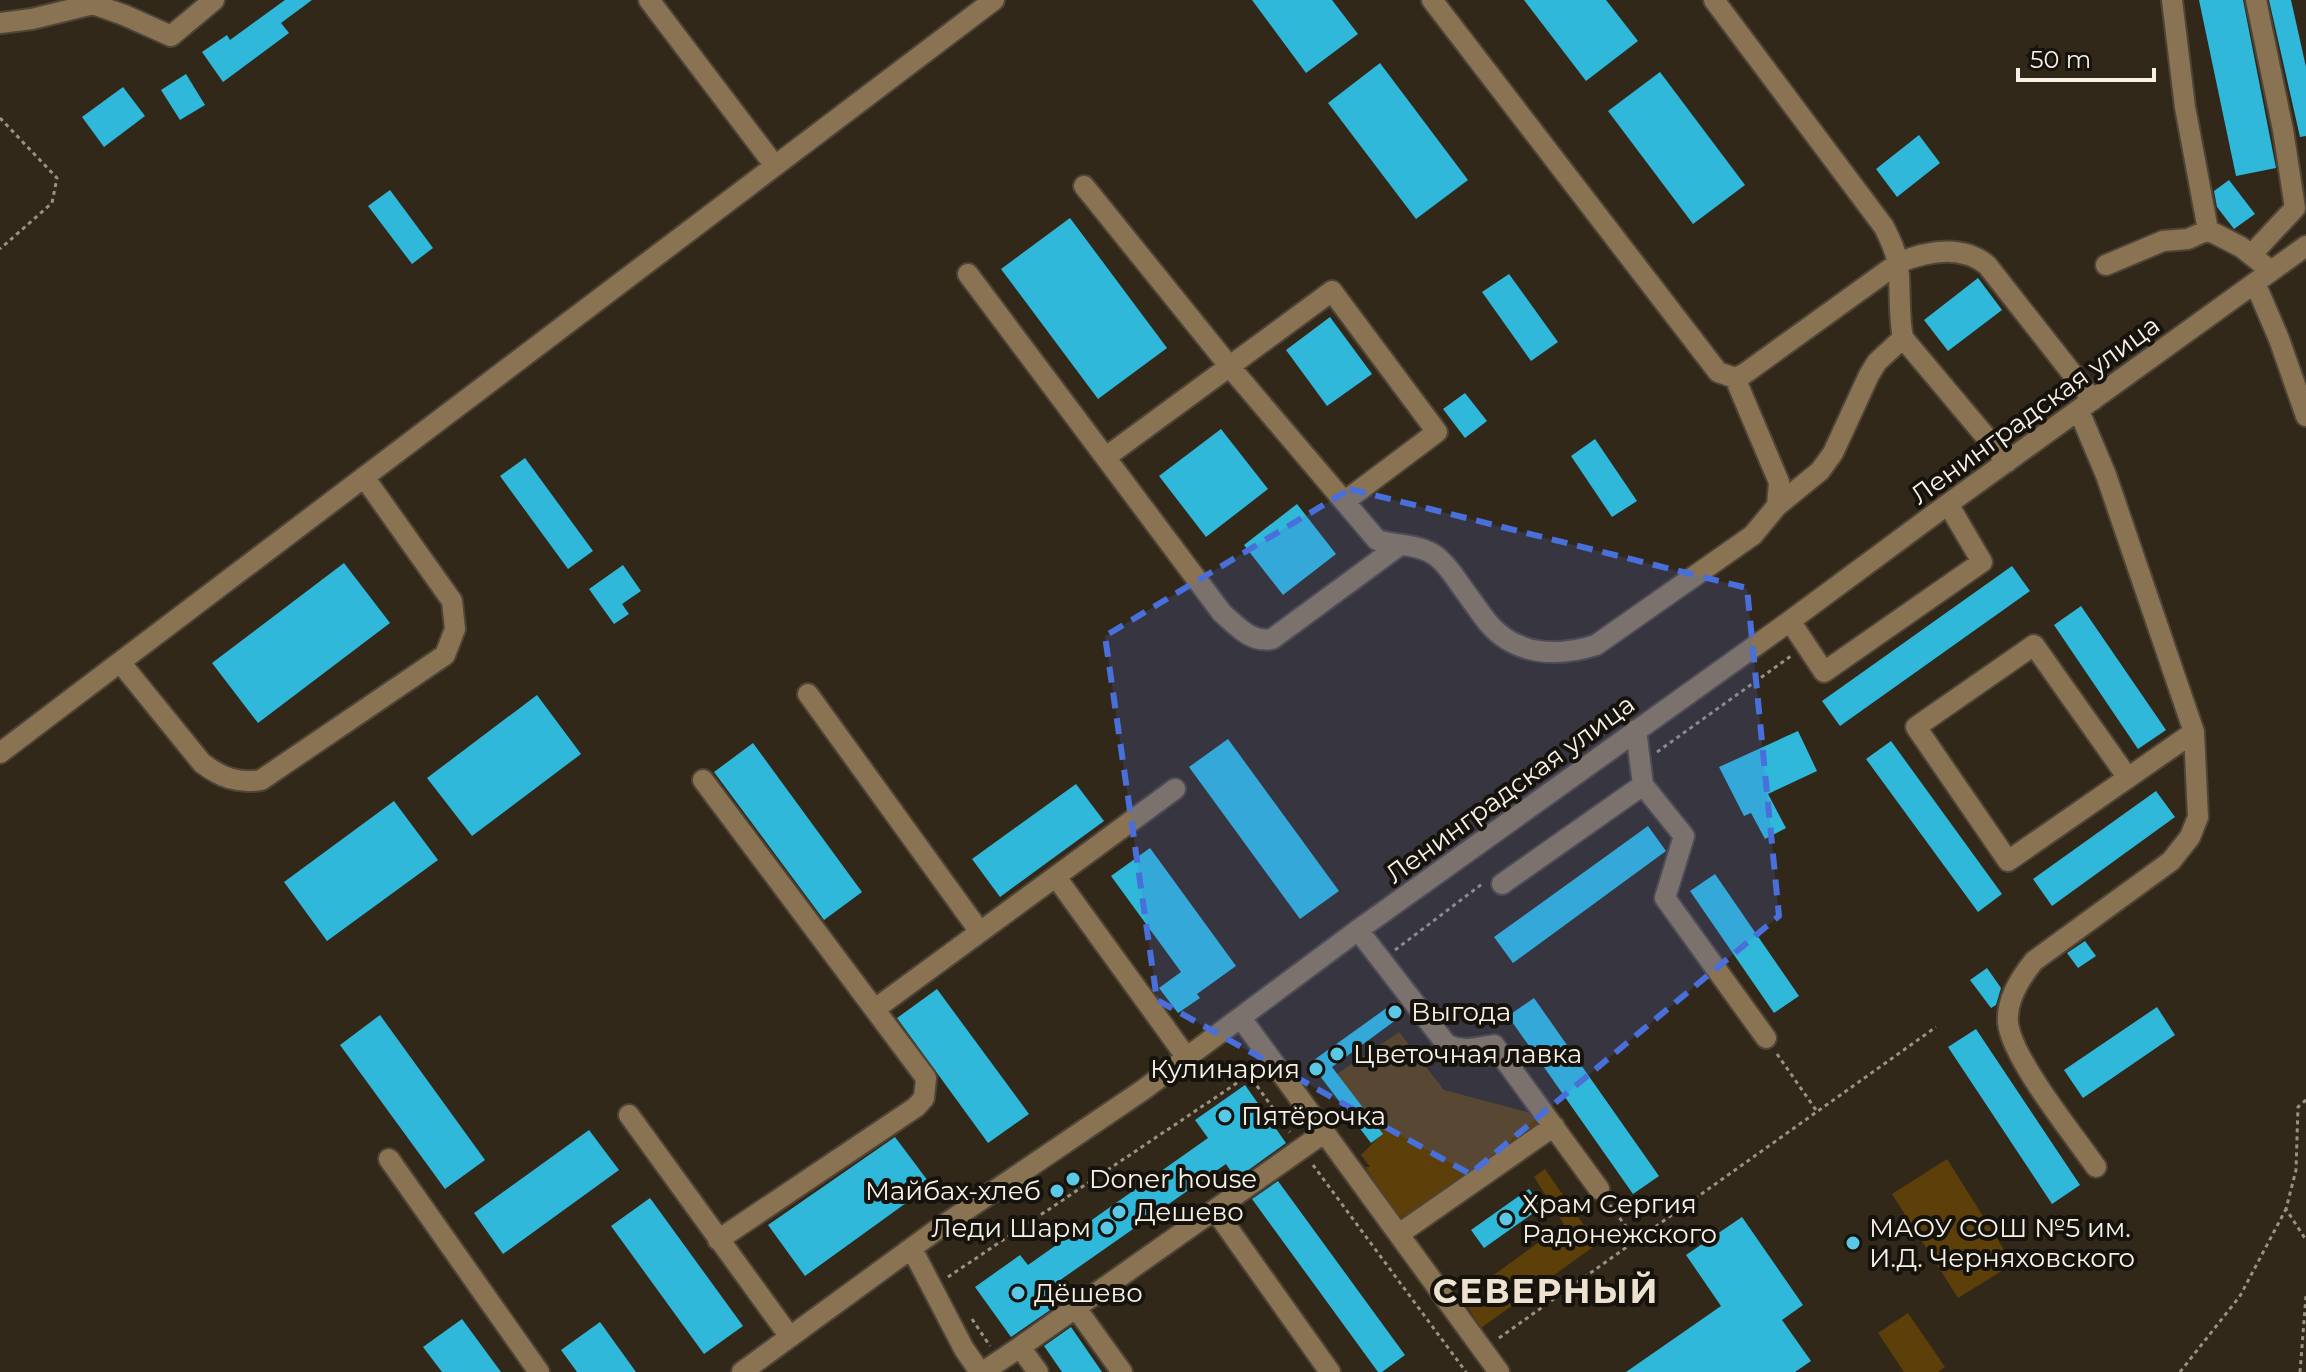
<svg xmlns="http://www.w3.org/2000/svg" width="2306" height="1372" font-family="Montserrat,sans-serif">
  <style>
    .green { fill: #5c3f09 }
    .building { fill: #2fb8d9 }
    .lines { fill: none; stroke-linecap: round; stroke-linejoin: round }
    .minor-casing { stroke: #4e4437; stroke-width: 24 }
    .path { stroke: #999185; stroke-width: 3; stroke-dasharray: 4 4; stroke-linecap: butt }
    .minor { stroke: #897352; stroke-width: 20 }
    .marked { fill: #496fdb; fill-opacity: 0.2; stroke: #496fdb; stroke-width: 6; stroke-dasharray: 16 10; stroke-linejoin: round }
    .poi-dot { fill: #5ac8e6; stroke: #16120c; stroke-width: 3 }
    .labels { text-anchor: middle; dominant-baseline: central; stroke-width: 8; stroke-linejoin: round; paint-order: stroke }
    .street-label { font-size: 26px; fill: #f8f1e8; stroke: #16120c }
    .poi-label { font-size: 26px; fill: #f8f1e8; stroke: #16120c; text-anchor: start }
    .district-label { font-size: 34px; font-weight: bold; letter-spacing: 2px; fill: #ede1cf; stroke: #16120c }
  </style>
  <rect width="100%" height="100%" fill="#32281a"/>
  <path class="green" d="M1399 1032 1444 1090 1549 1118 1408 1218 1406 1215 1400 1218 1365 1167H1370L1361 1155 1382 1134 1337 1074Z
    M1947 1159 2013 1264 1958 1298 1892 1194Z
    M1545 1169 1597 1244 1481 1328 1462 1298 1564 1224 1534 1177Z
    M1908 1313 1945 1367 1938 1372H1904L1878 1333Z"/>
  <path class="building" d="M285 0H312L281 23 289 33 223 82 202 52 227 35 230 40Z
    M1252 0H1332L1358 34 1306 73Z
    M1524 0H1606L1638 41 1586 81Z
    M2199 0H2243L2276 168 2236 176Z
    M2269 0H2291L2306 67V136L2300 137Z
    M1380 63 1468 180 1416 219 1328 103Z
    M1660 72 1745 185 1693 224 1608 111Z
    M186 74 205 105 180 120 161 90Z
    M123 87 145 116 104 147 82 117Z
    M1919 135 1940 163 1897 197 1876 169Z
    M2229 180 2255 214 2234 229 2217 207 2214 191Z
    M390 190 433 248 412 264 368 206Z
    M1070 218 1167 348 1098 399 1001 269Z
    M1509 274 1558 342 1531 361 1482 292Z
    M1978 278 2002 310 1948 351 1924 320Z
    M1330 317 1372 374 1327 406 1286 350Z
    M1465 393 1487 421 1465 438 1443 409Z
    M1221 429 1268 489 1206 537 1159 476Z
    M1595 439 1637 501 1612 517 1571 456Z
    M525 458 593 551 568 569 500 476Z
    M1297 504 1336 554 1283 595 1244 545Z
    M344 563 390 623 258 723 212 663Z
    M623 565 641 591 622 604 629 614 614 624 589 589Z
    M2012 566 2030 591 1840 726 1822 701Z
    M2081 606 2166 730 2138 749 2054 625Z
    M537 695 581 754 472 836 427 778Z
    M1798 731 1817 771 1768 794 1786 828 1765 839 1751 813 1744 816 1719 767Z
    M1228 739 1339 891 1300 919 1189 767Z
    M1891 741 2002 894 1978 912 1866 759Z
    M753 743 862 892 824 920 714 772Z
    M1076 784 1104 821 1000 897 972 859Z
    M2156 791 2175 817 2052 906 2033 879Z
    M394 801 438 860 327 941 284 882Z
    M1648 826 1666 851 1513 963 1494 937Z
    M1150 848 1236 966 1197 994 1200 998 1178 1013 1159 988 1181 972 1111 876Z
    M1715 874 1799 996 1774 1013 1690 891Z
    M2085 941 2096 956 2078 968 2067 953Z
    M1987 968 2001 988 1996 1005 1991 1008 1970 980Z
    M937 989 1029 1114 988 1143 897 1018Z
    M1534 998 1659 1176 1633 1194 1508 1016Z
    M1395 1002 1404 1014 1332 1067 1383 1134 1371 1143 1320 1076 1317 1078 1307 1065Z
    M2157 1007 2175 1035 2083 1098 2064 1070Z
    M380 1015 485 1160 445 1189 340 1045Z
    M1976 1029 2080 1185 2052 1204 1948 1047Z
    M1245 1085 1286 1143 1236 1179 1226 1164 1203 1180 1046 1290 1056 1306 1011 1337 975 1287 1020 1255 1028 1265 1208 1138 1195 1120Z
    M589 1130 619 1170 503 1254 474 1213Z
    M895 1137 931 1185 805 1276 768 1225Z
    M1278 1181 1405 1355 1382 1372H1378L1252 1199Z
    M1529 1189 1542 1207 1484 1248 1471 1230Z
    M650 1198 743 1326 704 1354 611 1226Z
    M1742 1217 1803 1305 1782 1320 1811 1361 1795 1372H1626L1721 1306 1686 1255Z
    M462 1319 501 1372H442L423 1347Z
    M600 1322 636 1372H577L561 1350Z
    M1071 1327 1102 1372H1062L1044 1346Z"/>
  <g class="lines">
    <g class="minor-casing">
      <path id="minor" d="M649 0 775 166
        M1432 0 1718 372 1735 378 1744 374 1898 263C1927 251 1961 244 1987 265L2093 400
        M1714 0 1884 227C1890 239 1896 251 1898 265 1901 289 1898 313 1903 338L2007 462
        M2172 0 2185 107 2208 230 2241 247 2271 271
        M0 23 32 19 93 4 124 15 171 36 214 0
        M1084 186 1230 367 1377 540C1396 546 1420 544 1436 556 1449 566 1457 581 1467 594 1474 604 1481 614 1489 624 1517 656 1558 657 1596 645L1753 535 1777 506 1820 471 1833 453 1869 375 1877 362 1903 338
        M2251 255 2295 208 2283 130 2256 0
        M2106 265 2163 241 2188 239 2208 230
        M968 274 1222 613C1237 626 1251 643 1272 639L1400 545
        M2255 283 2279 339 2306 416
        M1735 378 1779 482 1777 506
        M2079 411 2106 475 2194 732 2198 817 2190 837 2171 861 2034 961C2020 978 2006 1000 2008 1023 2012 1059 2073 1134 2096 1167
        M1106 457 1332 291 1437 432 1345 501
        M1790 621 1824 672 1982 562 1948 504
        M120 662 202 763C220 777 238 784 261 780L445 655 455 629 452 601 364 477
        M808 694 980 932
        M1636 730 1643 785 1684 836 1665 898 1766 1038
        M0 753 994 0
        M2128 778 2034 645 1916 727 2008 861 2194 732
        M703 780 926 1078 924 1098 916 1107 718 1240
        M1056 877 1187 1058
        M1502 884 1643 785
        M1358 930 1447 1045C1463 1052 1477 1048 1494 1045L1599 1189
        M875 1009 1175 789
        M1241 1018 1499 1372
        M629 1115 790 1337
        M389 1159 539 1372
        M1215 1210 1330 1372
        M1399 1234 1554 1126
        M912 1249 964 1349 980 1372
        M1076 1308 1122 1372
        M1020 1347 1325 1132
        M742 1372 935 1231 1143 1090 1358 930 1790 621 1948 504 2306 246
        M983 1372 1020 1347 1038 1372"/>
    </g>
    <path class="path" d="M0 118 57 178 52 203 0 249
      M1657 752 1791 656
      M1395 950 1482 884
      M1777 1054 1816 1110
      M2306 1100 2298 1107 2296 1170 2286 1209 2306 1240
      M1313 1165 1466 1372
      M1610 1205 1636 1240
      M948 1277 1249 1075 1290 1132
      M972 1319 990 1346
      M1499 1338 1936 1027
      M2180 1372 2240 1296 2286 1209
      M2300 1372 2306 1296"/>
    <use href="#minor" class="minor"/>
  </g>
  <path class="marked" d="M1350 489 1747 588 1779 916 1470 1174 1157 1000 1105 636Z"/>
  <g class="poi-dot">
    <circle cx="1395" cy="1012" r="8"/>
    <circle cx="1337" cy="1054" r="8"/>
    <circle cx="1316" cy="1069" r="8"/>
    <circle cx="1225" cy="1116" r="8"/>
    <circle cx="1073" cy="1179" r="8"/>
    <circle cx="1057" cy="1191" r="8"/>
    <circle cx="1119" cy="1212" r="8"/>
    <circle cx="1506" cy="1219" r="8"/>
    <circle cx="1107" cy="1228" r="8"/>
    <circle cx="1853" cy="1243" r="8"/>
    <circle cx="1018" cy="1293" r="8"/>
  </g>
  <g class="labels">
    <g class="street-label">
      <text transform="translate(2035 410) rotate(-36)">Ленинградская улица</text>
      <text transform="translate(1510 789) rotate(-36)">Ленинградская улица</text>
    </g>
    <g class="poi-label">
      <text x="1411" y="1012">Выгода</text>
      <text x="1353" y="1054">Цветочная лавка</text>
      <text x="1300" y="1069" text-anchor="end">Кулинария</text>
      <text x="1241" y="1116">Пятёрочка</text>
      <text x="1089" y="1179">Doner house</text>
      <text x="1041" y="1191" text-anchor="end">Майбах-хлеб</text>
      <text x="1522" y="1204">Храм Сергия<tspan x="1522" dy="30">Радонежского</tspan></text>
      <text x="1135" y="1212">Дешево</text>
      <text x="1091" y="1228" text-anchor="end">Леди Шарм</text>
      <text x="1869" y="1228">МАОУ СОШ №5 им.<tspan x="1869" dy="30">И.Д. Черняховского</tspan></text>
      <text x="1034" y="1293">Дёшево</text>
    </g>
    <g class="district-label">
      <text x="1546" y="1291">СЕВЕРНЫЙ</text>
    </g>
  </g>
  <path d="M2018 68v12h136v-12" fill="none" stroke="#f8f1e8" stroke-width="4"/>
  <text x="2030" y="68" font-size="24" fill="#f8f1e8" stroke="#16120c" stroke-width="6" paint-order="stroke">50 m</text>
</svg>
